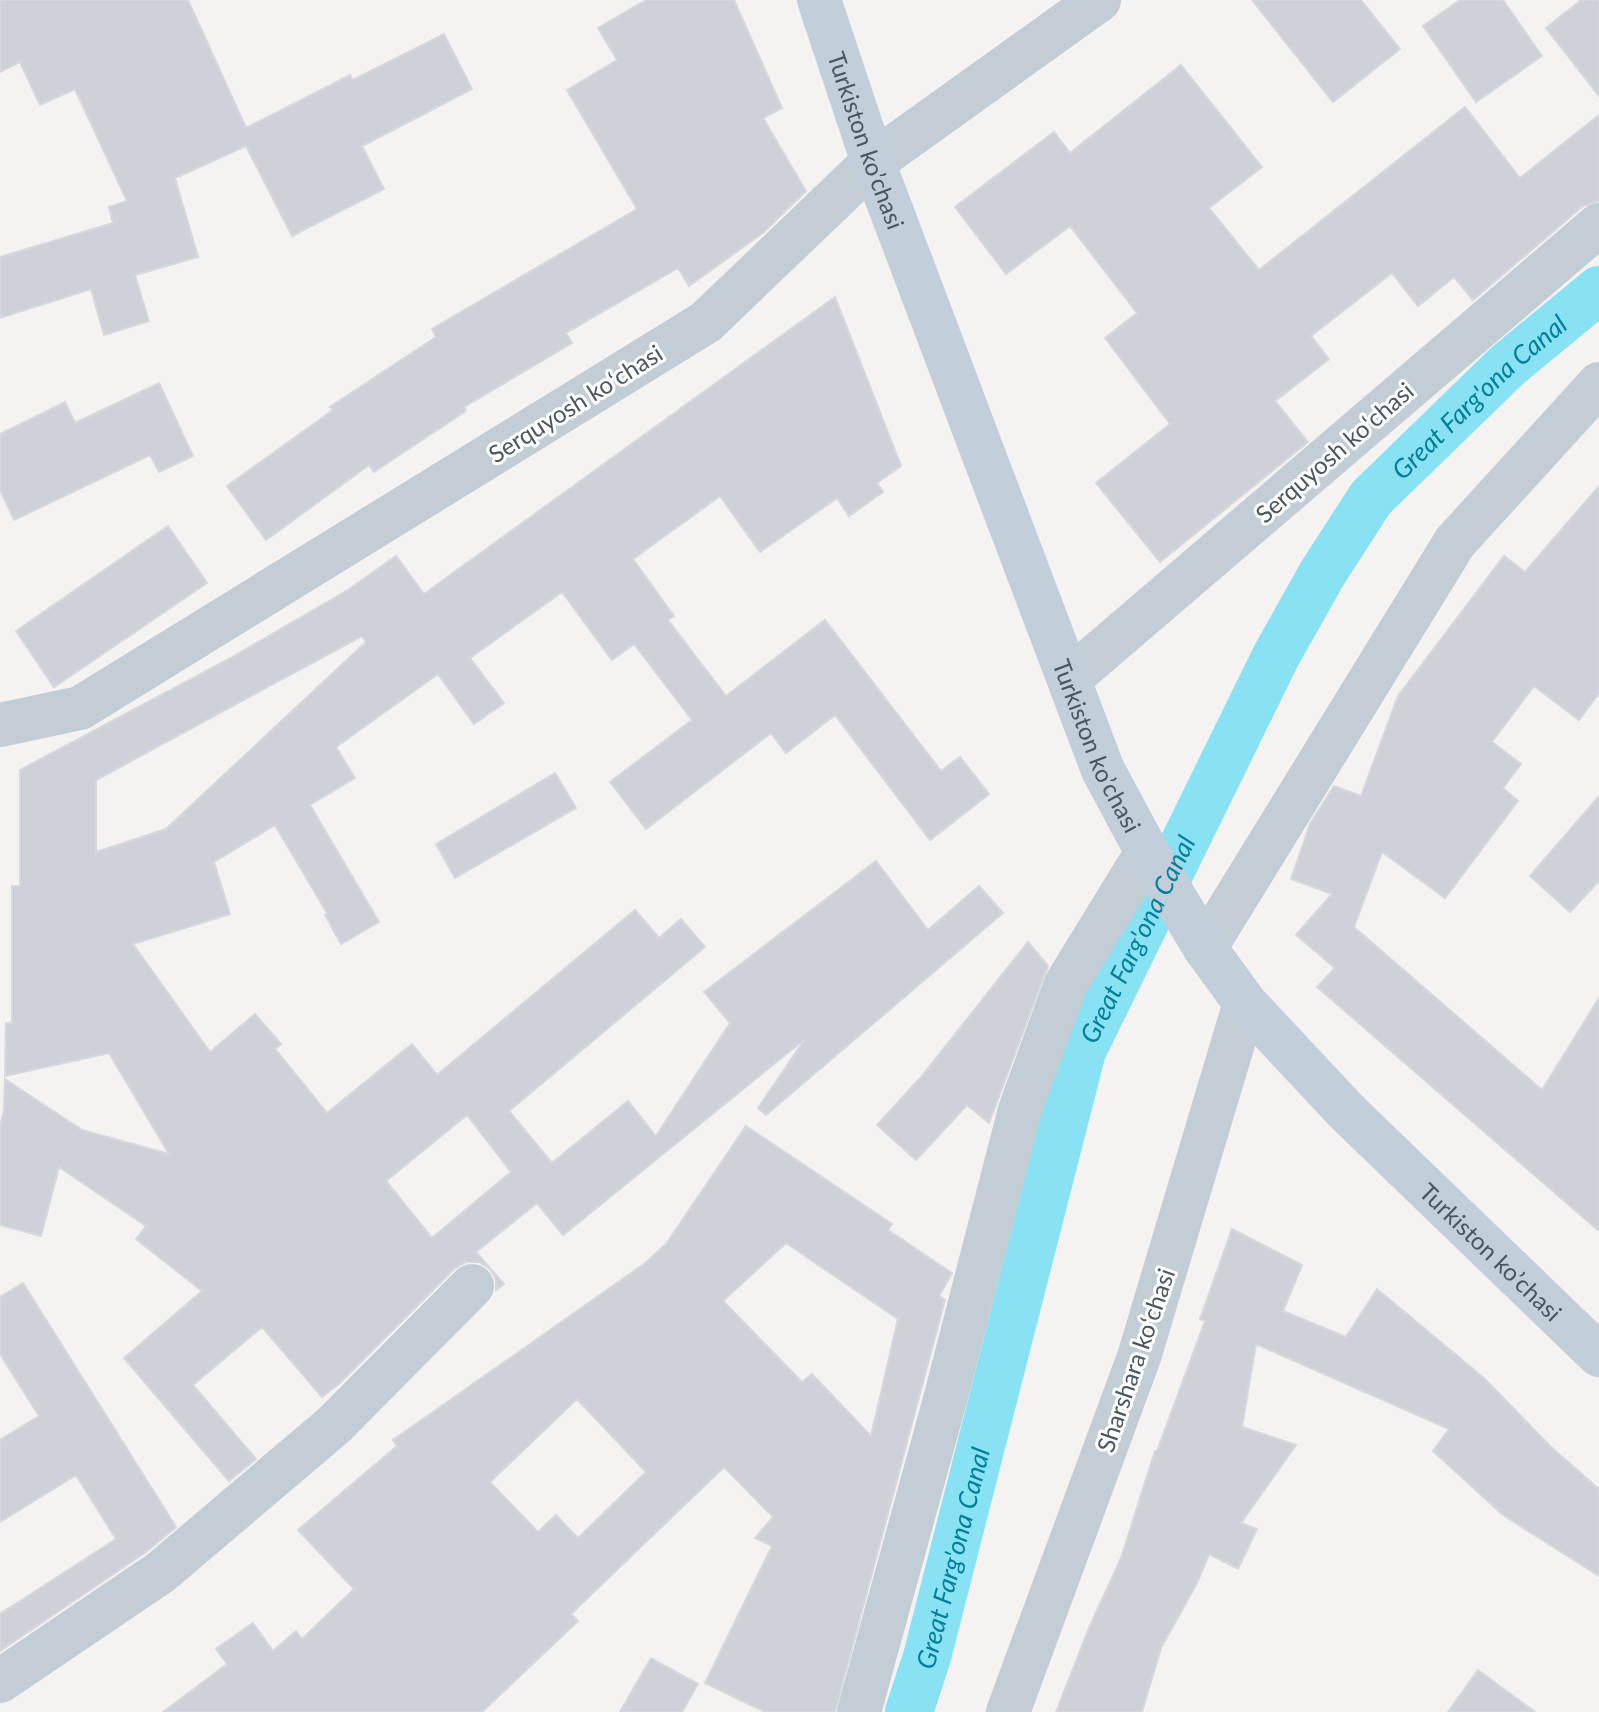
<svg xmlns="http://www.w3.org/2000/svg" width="1599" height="1712" font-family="Lato,sans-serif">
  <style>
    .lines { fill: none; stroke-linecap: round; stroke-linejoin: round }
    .canal { stroke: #89e1f4; stroke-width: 48 }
    .building { fill: #ced1d8; stroke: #d6d8de; stroke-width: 2; fill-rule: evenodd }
    .street { stroke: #c2cdd5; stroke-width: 44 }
    .secondary { stroke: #c2ceda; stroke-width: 44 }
    .labels { text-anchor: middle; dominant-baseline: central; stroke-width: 6; stroke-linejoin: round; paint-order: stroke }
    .street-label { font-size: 24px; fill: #485662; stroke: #fff }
    .water-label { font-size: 26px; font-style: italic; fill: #037f9b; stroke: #fff }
  </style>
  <rect width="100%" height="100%" fill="#f5f2f2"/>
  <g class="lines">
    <path class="canal" id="s1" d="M909 1712 927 1657 1082 1051 1276 656 1322 574 1371 498 1508 365 1599 290"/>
  </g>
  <path class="building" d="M0 0H188L246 128 350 75 353 80 444 34 472 89 362 146 384 189 292 236 246 146 175 178 198 257 135 275 149 321 104 335 91 289 0 318V257L113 223 109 207 127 201 75 89 40 105 20 62 0 72Z
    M646 0H734L782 108 763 118 806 191 764 232 689 286 678 268 566 333 572 343 464 407 466 411 374 472 369 465 266 540 227 486 333 410 330 407 436 337 432 329 637 209 567 90 617 60 598 28Z
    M1252 0H1361L1400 49 1333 102Z
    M1460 0H1503L1542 56 1476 102 1423 26Z
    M1581 0H1599V96L1546 28Z
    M1181 65 1262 167 1209 208 1259 270 1465 107 1520 178 1599 115V201L1583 206 1473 300 1454 277 1418 306 1392 273 1311 336 1329 359 1275 401 1308 442 1160 562 1096 483 1170 424 1105 338 1137 313 1070 226 1006 274 955 207 1054 132 1070 153Z
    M835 297 901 466 877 483 883 492 849 516 837 498 760 552 720 496 633 559 674 616 668 620 726 696 825 620 941 771 960 757 989 794 930 840 835 715 786 753 771 733 646 829 610 782 692 720 634 644 612 660 562 592 470 658 504 703 474 724 438 674 336 747 355 778 310 805 379 922 341 944 325 915 327 913 275 825 214 862 230 914 133 944 210 1052 255 1014 281 1044 275 1049 327 1113 412 1044 437 1075 635 910 659 938 681 919 705 947 509 1111 552 1163 628 1101 656 1136 730 1023 704 992 876 861 928 930 979 886 1003 913 766 1115 758 1108 805 1039 563 1235 537 1203 476 1252 504 1284 496 1290V1279L490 1269 479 1262H466L455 1268 341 1382 322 1397 262 1327 193 1385 256 1459 229 1481 124 1358 202 1291 136 1239 146 1226 59 1167 41 1236 0 1225V1127L4 1110 5 1079 82 1130 169 1154 109 1053 5 1076 6 1023H12V886H20V770L227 660 348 590 396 556 424 594ZM362 636 366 642 166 829 96 852V780ZM467 1115 511 1172 432 1238 386 1181Z
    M159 383 193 456 159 472 150 455 14 520 0 490V434L65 402 75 423Z
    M1599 486V693L1579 720 1534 686 1492 742 1521 764 1503 788 1518 801 1445 898 1382 852 1354 927 1542 1090 1599 998V1231L1317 987 1335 968 1296 935 1332 894 1291 879 1310 824 1334 786 1361 796 1398 696 1504 556 1525 572Z
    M168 526 207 583 54 687 16 631Z
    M555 773 576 808 455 878 436 844Z
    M1599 796V881L1570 912 1530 876Z
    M1028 942 1048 966 989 1123 967 1105 916 1160 877 1125 921 1077Z
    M746 1126 892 1224 888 1230 952 1273 939 1296 945 1300 835 1712H765L705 1683 772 1546 755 1538 773 1517 724 1467 571 1614 578 1621 482 1712H163L227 1664 216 1649 253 1623 273 1651 296 1631 302 1639 354 1589 298 1530 397 1446 393 1440 644 1264 666 1244ZM786 1243 898 1319 871 1436 812 1374 802 1382 723 1301ZM577 1399 646 1472 578 1538 556 1515 538 1532 490 1482Z
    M1232 1229 1302 1265 1283 1311 1346 1337 1377 1289 1485 1379 1551 1447 1599 1489V1576L1503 1515 1433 1451 1449 1429 1256 1344 1242 1427 1296 1445 1241 1523 1257 1529 1238 1569 1209 1554 1197 1583 1161 1648 1142 1712H1056L1089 1628 1121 1558 1155 1451H1157L1205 1321 1200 1319Z
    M23 1283 176 1527 146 1552 0 1651V1614L116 1539 76 1475 0 1522V1440L39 1416 0 1354V1297Z
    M651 1658 698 1684 682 1712H620Z
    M1478 1670 1535 1712H1448Z"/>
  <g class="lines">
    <path class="street" d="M1069 679 1599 225
      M0 725 80 708 706 322 873 162 1099 0
      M1205 948 1455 542 1599 384
      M0 1681 161 1572 334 1425 472 1286
      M859 1712 945 1400 1020 1110 1066 984 1147 852
      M1008 1712 1139 1357 1245 1003"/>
    <path class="secondary" id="s2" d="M819 0 873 162 1103 770 1147 852 1205 948 1245 1003 1347 1112 1599 1355"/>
  </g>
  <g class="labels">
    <g class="street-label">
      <text stroke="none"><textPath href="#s2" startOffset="148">Turkiston ko’chasi</textPath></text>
      <text transform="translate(575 403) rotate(-32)">Serquyosh koʻchasi</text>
      <text transform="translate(1334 452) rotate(-41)">Serquyosh koʻchasi</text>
      <text stroke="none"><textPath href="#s2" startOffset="796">Turkiston ko’chasi</textPath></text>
      <text stroke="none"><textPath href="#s2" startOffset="1444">Turkiston ko’chasi</textPath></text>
      <text transform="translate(1135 1360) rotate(-71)">Sharshara koʻchasi</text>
    </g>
    <g class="water-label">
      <text stroke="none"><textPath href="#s1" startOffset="1456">Great Farg'ona Canal</textPath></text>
      <text stroke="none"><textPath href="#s1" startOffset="808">Great Farg'ona Canal</textPath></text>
      <text stroke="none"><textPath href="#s1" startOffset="160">Great Farg'ona Canal</textPath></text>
    </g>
  </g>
</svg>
